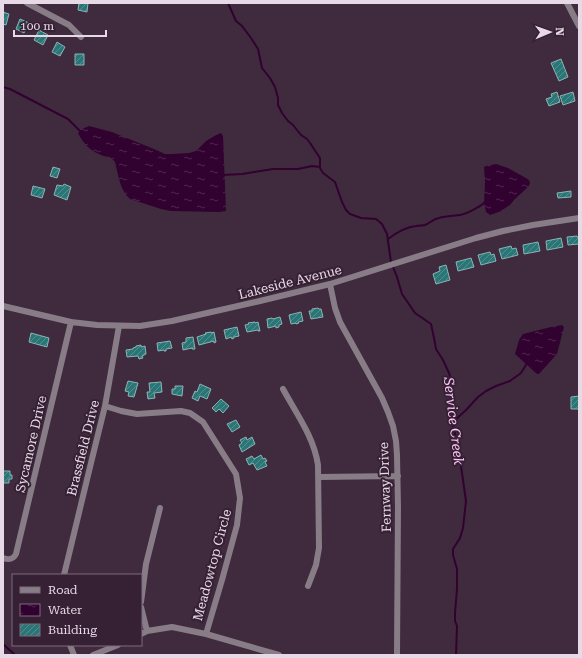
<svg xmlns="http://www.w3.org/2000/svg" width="582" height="658" font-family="'Roboto Serif',serif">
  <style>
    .water { fill: url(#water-ripples) }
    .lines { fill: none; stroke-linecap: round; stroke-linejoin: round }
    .stream { stroke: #310230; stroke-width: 2 }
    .building { fill: url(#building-hatch); stroke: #89b4b4 }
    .minor { stroke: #887d87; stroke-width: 6 }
    .labels { text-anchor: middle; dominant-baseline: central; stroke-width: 4; stroke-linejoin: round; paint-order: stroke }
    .street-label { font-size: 13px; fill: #e7d9e5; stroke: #362134 }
    .water-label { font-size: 14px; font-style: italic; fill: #fec6f9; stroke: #362134 }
  </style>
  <defs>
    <pattern id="water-ripples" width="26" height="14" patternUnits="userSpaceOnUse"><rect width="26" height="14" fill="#310230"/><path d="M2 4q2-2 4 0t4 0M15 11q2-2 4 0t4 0" fill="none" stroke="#4f264e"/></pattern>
    <pattern id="building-hatch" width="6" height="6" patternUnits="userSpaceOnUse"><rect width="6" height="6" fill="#2a7677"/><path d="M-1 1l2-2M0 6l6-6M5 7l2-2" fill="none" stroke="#538f91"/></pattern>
  </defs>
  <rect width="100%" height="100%" fill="#402a3e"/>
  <path class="water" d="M89 126 112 132 154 149 165 154H171L189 153 196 151 206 141 216 135 221 133 223 136 226 211 219 212 170 211 161 209 130 199C120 191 118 174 115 162 111 157 106 157 101 155 90 151 83 143 78 133L82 129Z
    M496 164 508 168 526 178 529 180 530 183 529 186 515 199 510 205 499 212 490 215 486 212 484 203 485 182 484 167 486 166Z
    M562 325 564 327 557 354 538 375 515 354 519 340 523 334 551 327Z"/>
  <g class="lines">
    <path class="stream" d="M228 3 236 21 242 26 251 38 258 49 262 68 270 78 275 87 278 98V105L282 113 288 121 293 125 301 135 307 139 310 143 320 158V168L323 173 335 182 342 202 346 210 350 214 361 218 376 219 382 224 387 234 391 262 397 277 402 294 415 313 431 324 434 338 436 349 443 360 449 373 452 383 453 425 459 452 466 501 463 528 460 538 453 549V555L457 569V589L455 613V621L457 626 456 655
      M3 87 10 89 68 119 81 132
      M223 175 242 174 273 169H298L312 166 320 167
      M388 239C396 233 405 227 416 226 419 225 422 226 425 225 430 223 433 219 439 218 446 216 453 216 460 215 467 214 481 206 485 202
      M453 422 466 410 478 397 486 391 496 386 510 381 521 373 527 363
      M3 644 15 655"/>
  </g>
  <path class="building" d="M79 3H88L87 12 78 10Z
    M3 12 9 14 6 25 3 24Z
    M20 19 29 23 24 33 16 29Z
    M39 30 48 35 43 45 34 40Z
    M57 42 65 47 60 56 52 52Z
    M75 54H84V65H75Z
    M561 59 568 77 559 81 551 63Z
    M557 92 560 102 549 106 546 99 552 97 551 94Z
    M573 92 575 101 563 105 560 96Z
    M53 167 60 169 57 178 50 176Z
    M64 184 71 187 67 200 54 195 57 185 63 186Z
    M33 186 45 189 42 198 31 195Z
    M571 191V197L558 198 557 193Z
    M577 236V237H579V244L568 245 567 237Z
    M561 238 563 247 547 250 546 241Z
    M538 242 540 251 524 254 523 245Z
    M511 246 512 249 516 248 518 255 502 259 499 249Z
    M490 252 491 255 494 254 496 261 481 265 478 255Z
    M471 258 474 267 458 271 456 262Z
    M446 265 450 280 436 284 433 274 440 271 439 267Z
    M318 308 319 309H321L323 317 311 319 309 311H312V309Z
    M301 312 303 321 298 322 299 323 296 324V323L291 324 289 315Z
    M280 317 282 324 279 325V327L276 328V326L268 328 267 319 272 318 273 319Z
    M255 322V323L258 322 260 331H258V330L247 332 245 325 249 324 248 323Z
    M237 327 239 336 234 337V338L232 339 231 337 226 339 224 330Z
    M211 332V333L214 332 216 342 214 343V341L199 345 197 337 206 334 205 333Z
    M31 333 49 338 47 347 29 342Z
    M193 337 195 349H192V348L183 350 182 343 186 342V338Z
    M170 341 172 348 166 349V351H164V350L158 351 157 343Z
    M141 345V347L145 346 146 354 142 356 143 358 139 359 138 356 127 357 126 350 133 349V348L136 347V346Z
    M128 381 138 383 134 397 128 396 129 392 125 391Z
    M161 382 162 392 154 393 155 398 148 399 147 392H150L149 383Z
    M200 384 211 389 207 399 200 396 198 401 192 398 195 391 197 392Z
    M175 386H183L182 396 172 394V389H175Z
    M579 396V409H571V397Z
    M221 399 229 406 223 413 219 409 216 412 212 408Z
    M236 420 240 427 232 432 227 424Z
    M246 437 247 440 252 437 255 444 242 452 239 445 242 443 240 440Z
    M261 455 263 459 265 458 267 461 265 462 267 466 257 470 253 463 249 465 246 459 252 456 254 459Z
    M3 471H10V475H12V479H9V483H3Z"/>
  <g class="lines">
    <path class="minor" d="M27 3 69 25 81 37
      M567 3 579 26
      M330 284 335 308 340 322 382 398 388 412 393 426 396 441 397 455 398 507 397 655
      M3 306 71 322 97 325 140 326 172 321 260 301 330 284 476 238 503 231 533 225 579 218
      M283 389C296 413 314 437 318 465L319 548 316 565 308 586
      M105 406 121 411 137 414 181 411 190 413 203 422 236 474 240 498 237 525 222 580 206 634
      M319 477 398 476
      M3 558C9 560 13 560 16 554L71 322
      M64 575 91 463 105 406 119 326
      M141 602 146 564 160 508
      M141 607 147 631
      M141 634 147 631 172 627 206 634 279 655
      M70 645 74 655
      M93 655 118 645"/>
  </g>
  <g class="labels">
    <g class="street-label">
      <text transform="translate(290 282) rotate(-14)">Lakeside Avenue</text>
      <text transform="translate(31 444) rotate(-77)">Sycamore Drive</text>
      <text transform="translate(83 448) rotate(-76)">Brassfield Drive</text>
      <text transform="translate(385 487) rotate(-92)">Fernway Drive</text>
      <text transform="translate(212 565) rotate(-75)">Meadowtop Circle</text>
    </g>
    <g class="water-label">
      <text transform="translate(454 421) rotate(83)">Service Creek</text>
    </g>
  </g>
  <rect width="582" height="658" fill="none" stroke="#e7d9e5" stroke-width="8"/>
  <rect x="12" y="574" width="130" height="72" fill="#362134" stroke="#7d6b7b"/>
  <rect x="20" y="587" width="20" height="6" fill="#887d87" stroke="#7d6b7b"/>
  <text x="48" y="594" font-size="12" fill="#e7d9e5">Road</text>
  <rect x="20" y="604" width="20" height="12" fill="url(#water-ripples)" stroke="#7d6b7b"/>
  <text x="48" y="614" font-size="12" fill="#e7d9e5">Water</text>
  <rect x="20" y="624" width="20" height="12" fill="url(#building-hatch)" stroke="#7d6b7b"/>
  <text x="48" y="634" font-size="12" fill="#e7d9e5">Building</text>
  <g transform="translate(550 32) rotate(88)" stroke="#362134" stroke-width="3" paint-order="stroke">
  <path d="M0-3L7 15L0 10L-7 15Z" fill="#e7d9e5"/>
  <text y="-6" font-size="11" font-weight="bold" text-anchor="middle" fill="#e7d9e5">N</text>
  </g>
  <path d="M14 30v6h92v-6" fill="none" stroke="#e7d9e5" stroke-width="2"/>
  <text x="20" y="30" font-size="12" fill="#e7d9e5" stroke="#362134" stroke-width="3" paint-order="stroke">100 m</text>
</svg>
